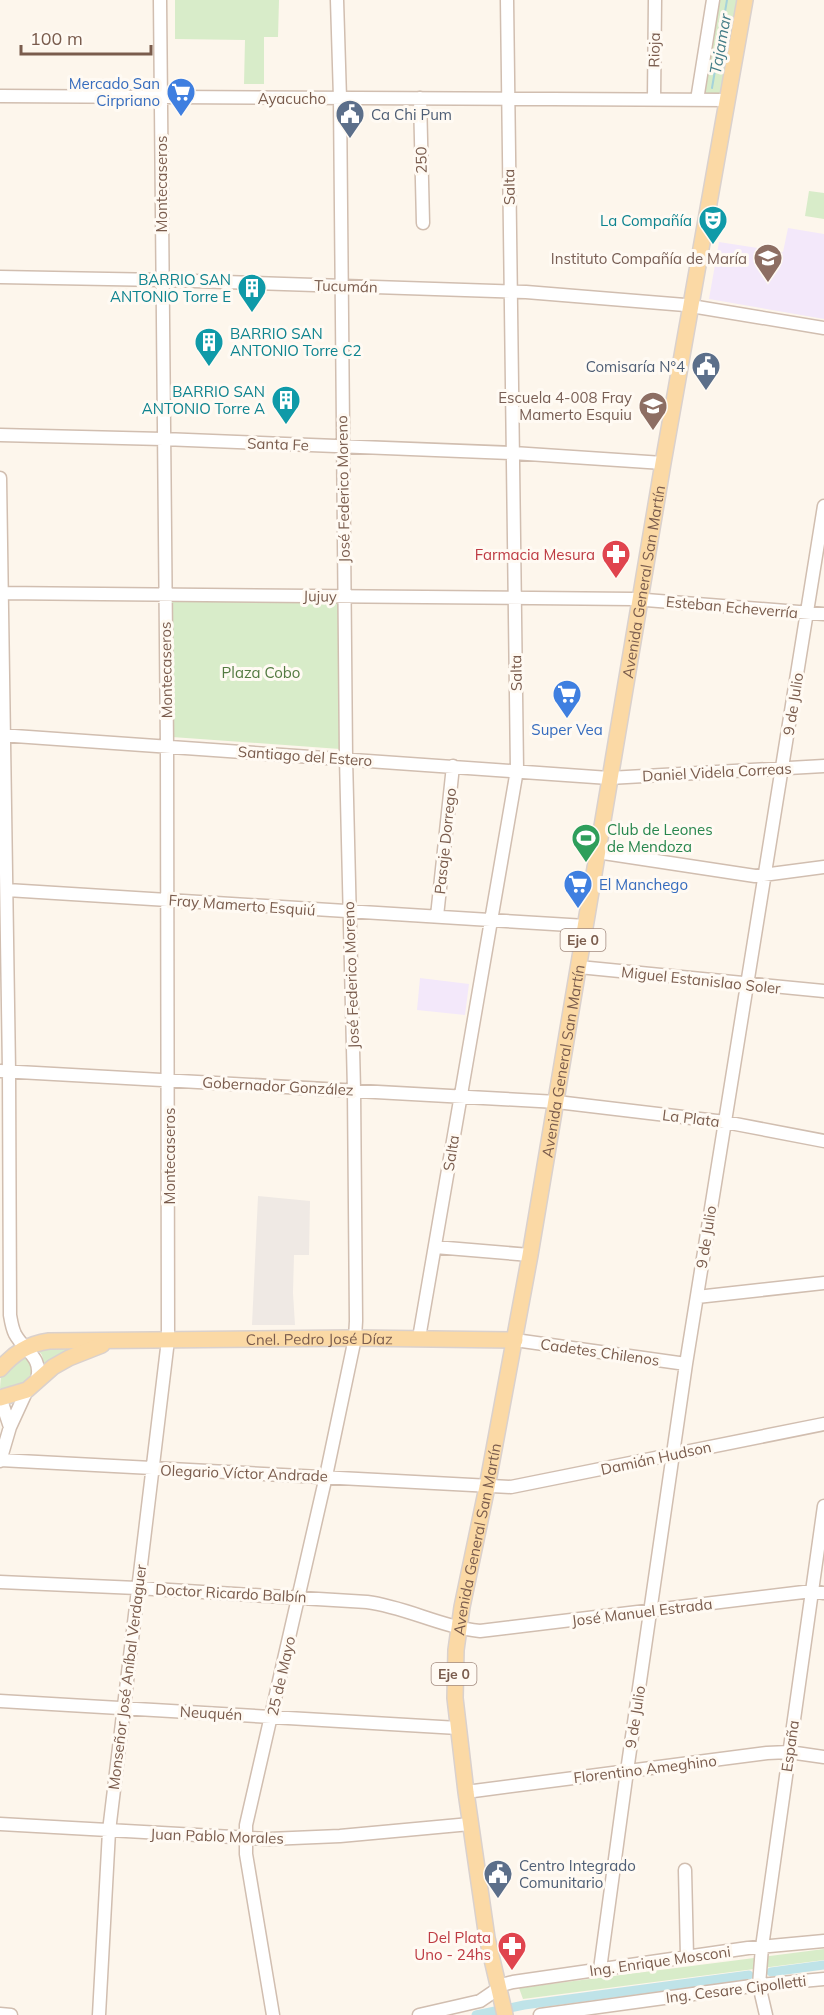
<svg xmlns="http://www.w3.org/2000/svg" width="824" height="2015" font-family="Mulish,sans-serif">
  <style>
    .industrial { fill: #efe9e4 }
    .education { fill: #f3e8fa }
    .green { fill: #d8ecc9 }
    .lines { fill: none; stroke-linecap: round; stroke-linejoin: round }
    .stream { stroke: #a5d3da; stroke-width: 2 }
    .canal { stroke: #bfe3e8; stroke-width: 9 }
    .minor-casing { stroke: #d1beb0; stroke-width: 15 }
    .major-casing { stroke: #dad1cd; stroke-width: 18 }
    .minor { stroke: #fff; stroke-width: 12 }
    .major { stroke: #fbd9a5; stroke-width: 15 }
    .labels { text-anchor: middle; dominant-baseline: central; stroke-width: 6; stroke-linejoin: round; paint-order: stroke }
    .shield { fill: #fffaf3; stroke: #a28b7f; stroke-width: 1.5 }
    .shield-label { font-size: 14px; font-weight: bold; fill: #7a5c4d }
    .street-label { font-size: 15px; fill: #7a5c4d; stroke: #fffaf3 }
    .shop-label { font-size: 15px; fill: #366cbe; stroke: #fffaf3; text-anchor: end }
    .service-label { font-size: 15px; fill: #4e5e75; stroke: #fffaf3; text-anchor: start }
    .culture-label { font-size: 15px; fill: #0d838f; stroke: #fffaf3; text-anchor: end }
    .education-label { font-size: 15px; fill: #785e54; stroke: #fffaf3; text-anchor: end }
    .health-label { font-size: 15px; fill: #be3a42; stroke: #fffaf3; text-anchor: end }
    .park-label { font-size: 15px; fill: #537a41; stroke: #fffaf3 }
    .leisure-label { font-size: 15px; fill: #27864d; stroke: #fffaf3; text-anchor: start }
    .water-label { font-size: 16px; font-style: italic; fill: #437c86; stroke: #fffaf3 }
  </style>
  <rect width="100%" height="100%" fill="#fdf6ec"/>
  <path class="industrial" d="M258 1196 310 1201 309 1255H294L293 1293 295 1325H252Z"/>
  <path class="education" d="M788 228 824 234V319L709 299 719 242 783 252Z
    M420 978 469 984 465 1015 417 1010Z"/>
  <path class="green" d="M175 0H279L278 37H264V84H244L245 40 175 39Z
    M713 0H745L728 100H697Z
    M809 191 824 193V219L805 216Z
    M171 599 338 603 340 749 172 737Z
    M100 1343 44 1367 42 1355 37 1349Z
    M25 1356 29 1357 35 1373 24 1387 2 1390 0 1388 1 1375Z
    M824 1949V1960L523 1999 519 1988Z"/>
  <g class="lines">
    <path class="stream" d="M712 88 727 0"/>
    <path class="canal" d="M771 1972 824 1965
      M476 2015 524 2005 749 1975"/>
    <g class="minor-casing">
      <path id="minor" d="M0 96 728 100
        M420 98 423 223
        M654 99 655 0
        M697 100 713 0
        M0 277 162 280 526 292 685 305 824 328
        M0 435 163 439 513 453 663 463
        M0 478 9 1071 10 1315C11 1321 12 1328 15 1334 24 1351 43 1357 37 1379
        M0 593 633 599 824 614
        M0 735 609 778 824 766
        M597 852 755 876 824 867
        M7 890 586 926
        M437 916 453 766
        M579 967 824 991
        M0 1071 557 1102 725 1122 824 1141
        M435 1247 530 1255
        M697 1297 824 1283
        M419 1338 517 770 507 0
        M515 1340 686 1364
        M0 1397 10 1427
        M0 1460 511 1487 824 1424
        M0 1461 10 1427 27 1390
        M0 1582 137 1588 367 1602C406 1607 441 1627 480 1631L812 1591 824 1593
        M0 1701 458 1728
        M466 1792 767 1753 789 1752 824 1757
        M0 1824 269 1839 340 1836 470 1824
        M685 1870 687 1957
        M600 1969 627 1771 686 1364 824 506
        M0 2014 11 2015
        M99 2015 109 1831 168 1340 167 747 160 0
        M273 2015 246 1854V1825L326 1476 355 1338 356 1321 354 1090 346 758 340 98 337 0
        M419 2015 480 2001 505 1984 513 1982 748 1948 824 1941
        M540 2015 759 1985 824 1979
        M766 2015 759 1985 762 1947 824 1506"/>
    </g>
    <g class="major-casing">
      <g id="major">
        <path id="s1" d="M0 1369C14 1353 28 1344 49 1341L355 1338 515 1340"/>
        <path d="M0 1398 27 1390 53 1367 69 1358 102 1345"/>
        <path id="s2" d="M505 2015 487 1938 466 1792 455 1698 456 1650 462 1607 487 1487 530 1255 663 463 745 0"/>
      </g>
    </g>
    <use href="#minor" class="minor"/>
    <use href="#major" class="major"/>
  </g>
  <defs>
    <g id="supermarket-pin" transform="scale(1.5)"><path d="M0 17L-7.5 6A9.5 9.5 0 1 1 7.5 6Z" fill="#3f7fe0" stroke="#fffaf3"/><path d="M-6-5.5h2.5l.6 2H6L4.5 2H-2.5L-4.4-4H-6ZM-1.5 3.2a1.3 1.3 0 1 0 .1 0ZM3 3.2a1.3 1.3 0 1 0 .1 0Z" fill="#fff"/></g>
    <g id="civic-pin" transform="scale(1.5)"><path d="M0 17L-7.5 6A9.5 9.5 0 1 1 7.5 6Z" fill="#5c6f8a" stroke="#fffaf3"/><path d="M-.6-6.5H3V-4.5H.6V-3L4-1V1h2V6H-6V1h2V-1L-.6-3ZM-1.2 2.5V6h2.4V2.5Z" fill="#fff"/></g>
    <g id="theatre-pin" transform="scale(1.5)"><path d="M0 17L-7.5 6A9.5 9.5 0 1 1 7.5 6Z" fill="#0f9aa8" stroke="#fffaf3"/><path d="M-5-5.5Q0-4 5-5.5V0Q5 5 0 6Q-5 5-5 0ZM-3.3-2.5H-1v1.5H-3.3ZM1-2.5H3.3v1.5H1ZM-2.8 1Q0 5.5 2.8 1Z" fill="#fff"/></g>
    <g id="school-pin" transform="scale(1.5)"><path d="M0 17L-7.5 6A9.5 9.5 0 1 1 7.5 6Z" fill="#8d6e63" stroke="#fffaf3"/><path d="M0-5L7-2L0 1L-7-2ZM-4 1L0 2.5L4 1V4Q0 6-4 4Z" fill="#fff"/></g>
    <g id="building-pin" transform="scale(1.5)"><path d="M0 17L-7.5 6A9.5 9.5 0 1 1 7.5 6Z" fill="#0f9aa8" stroke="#fffaf3"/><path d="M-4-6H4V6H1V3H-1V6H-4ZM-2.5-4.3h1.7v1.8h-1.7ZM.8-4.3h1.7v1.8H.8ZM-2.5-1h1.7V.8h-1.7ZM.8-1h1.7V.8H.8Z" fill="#fff"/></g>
    <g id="pharmacy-pin" transform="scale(1.5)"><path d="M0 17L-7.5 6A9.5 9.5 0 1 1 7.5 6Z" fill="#e0444e" stroke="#fffaf3"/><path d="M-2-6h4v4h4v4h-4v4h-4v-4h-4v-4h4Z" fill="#fff"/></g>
    <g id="stadium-pin" transform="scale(1.5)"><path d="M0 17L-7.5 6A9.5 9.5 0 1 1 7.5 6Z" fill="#2e9e5b" stroke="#fffaf3"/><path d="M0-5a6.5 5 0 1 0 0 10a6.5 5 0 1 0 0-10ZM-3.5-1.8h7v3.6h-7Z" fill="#fff"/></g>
  </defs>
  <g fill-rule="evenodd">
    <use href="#supermarket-pin" x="181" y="92"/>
    <use href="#civic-pin" x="350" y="114"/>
    <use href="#theatre-pin" x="713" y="220"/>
    <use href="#school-pin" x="768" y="258"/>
    <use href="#building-pin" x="252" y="288"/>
    <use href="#building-pin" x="209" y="342"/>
    <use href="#civic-pin" x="706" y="366"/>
    <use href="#building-pin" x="286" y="400"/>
    <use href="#school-pin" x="653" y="406"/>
    <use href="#pharmacy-pin" x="616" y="554"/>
    <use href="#supermarket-pin" x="567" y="694"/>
    <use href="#stadium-pin" x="586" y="838"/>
    <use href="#supermarket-pin" x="578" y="884"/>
    <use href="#civic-pin" x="498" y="1874"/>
    <use href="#pharmacy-pin" x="512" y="1946"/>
  </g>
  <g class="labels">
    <g class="shield">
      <rect x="560.5" y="929" width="45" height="22" rx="4.5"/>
      <rect x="431.5" y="1663" width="45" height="22" rx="4.5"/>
    </g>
    <g class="shield-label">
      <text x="583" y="940">Eje 0</text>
      <text x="454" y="1674">Eje 0</text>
    </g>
    <g class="street-label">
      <text transform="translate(654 50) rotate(-89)">Rioja</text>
      <text x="292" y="98">Ayacucho</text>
      <text transform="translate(421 160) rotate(-91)">250</text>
      <text transform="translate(161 184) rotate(-90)">Montecaseros</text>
      <text transform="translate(509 187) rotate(-91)">Salta</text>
      <text transform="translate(346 286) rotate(2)">Tucumán</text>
      <text transform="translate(278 444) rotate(2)">Santa Fe</text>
      <text transform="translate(343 489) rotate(-91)">José Federico Moreno</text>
      <text stroke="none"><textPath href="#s2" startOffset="1454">Avenida General San Martín</textPath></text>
      <text transform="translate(320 596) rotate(1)">Jujuy</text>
      <text transform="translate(732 607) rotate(5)">Esteban Echeverría</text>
      <text transform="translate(166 670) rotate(-91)">Montecaseros</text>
      <text transform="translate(516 673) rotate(-91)">Salta</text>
      <text transform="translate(793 704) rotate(-81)">9 de Julio</text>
      <text transform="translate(305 756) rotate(4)">Santiago del Estero</text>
      <text transform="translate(717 772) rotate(-3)">Daniel Videla Correas</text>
      <text transform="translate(445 841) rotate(-84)">Pasaje Dorrego</text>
      <text transform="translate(242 905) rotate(4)">Fray Mamerto Esquiú</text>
      <text transform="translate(351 975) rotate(-92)">José Federico Moreno</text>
      <text transform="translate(701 980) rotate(6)">Miguel Estanislao Soler</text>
      <text stroke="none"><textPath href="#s2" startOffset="968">Avenida General San Martín</textPath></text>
      <text transform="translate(278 1086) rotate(3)">Gobernador González</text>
      <text transform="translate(691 1118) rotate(7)">La Plata</text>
      <text transform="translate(451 1153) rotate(-81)">Salta</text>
      <text transform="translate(169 1156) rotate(-90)">Montecaseros</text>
      <text transform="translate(706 1237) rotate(-81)">9 de Julio</text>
      <text stroke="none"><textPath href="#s1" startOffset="328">Cnel. Pedro José Díaz</textPath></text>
      <text transform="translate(600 1352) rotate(8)">Cadetes Chilenos</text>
      <text transform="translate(656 1458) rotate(-12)">Damián Hudson</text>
      <text transform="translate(244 1473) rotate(2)">Olegario Víctor Andrade</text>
      <text stroke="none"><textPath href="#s2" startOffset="482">Avenida General San Martín</textPath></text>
      <text transform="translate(231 1593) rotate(3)">Doctor Ricardo Balbín</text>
      <text transform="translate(642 1612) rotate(-7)">José Manuel Estrada</text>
      <text transform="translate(281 1676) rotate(-77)">25 de Mayo</text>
      <text transform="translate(127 1677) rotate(-83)">Monseñor José Aníbal Verdaguer</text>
      <text transform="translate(211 1713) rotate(3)">Neuquén</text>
      <text transform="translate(635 1717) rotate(-81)">9 de Julio</text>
      <text transform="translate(790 1746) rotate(-82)">España</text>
      <text transform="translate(645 1769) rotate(-7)">Florentino Ameghino</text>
      <text transform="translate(217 1836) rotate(2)">Juan Pablo Morales</text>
      <text transform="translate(660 1961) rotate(-8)">Ing. Enrique Mosconi</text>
      <text transform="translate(736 1989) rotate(-7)">Ing. Cesare Cipolletti</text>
    </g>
    <g class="shop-label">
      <text x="160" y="83">Mercado San<tspan x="160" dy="17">Cirpriano</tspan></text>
      <text x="567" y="729" text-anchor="middle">Super Vea</text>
      <text x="599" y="884" text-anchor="start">El Manchego</text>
    </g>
    <g class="service-label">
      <text x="371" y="114">Ca Chi Pum</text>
      <text x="685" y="366" text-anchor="end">Comisaría N°4</text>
      <text x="519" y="1865">Centro Integrado<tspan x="519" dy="17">Comunitario</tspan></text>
    </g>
    <g class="culture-label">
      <text x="692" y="220">La Compañía</text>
      <text x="231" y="279">BARRIO SAN<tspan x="231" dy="17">ANTONIO Torre E</tspan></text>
      <text x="230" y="333" text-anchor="start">BARRIO SAN<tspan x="230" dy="17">ANTONIO Torre C2</tspan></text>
      <text x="265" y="391">BARRIO SAN<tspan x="265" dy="17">ANTONIO Torre A</tspan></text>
    </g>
    <g class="education-label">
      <text x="747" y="258">Instituto Compañía de María</text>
      <text x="632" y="397">Escuela 4-008 Fray<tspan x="632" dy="17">Mamerto Esquiu</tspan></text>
    </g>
    <g class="health-label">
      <text x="595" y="554">Farmacia Mesura</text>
      <text x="491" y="1937">Del Plata<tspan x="491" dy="17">Uno - 24hs</tspan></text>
    </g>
    <g class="park-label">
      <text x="261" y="672">Plaza Cobo</text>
    </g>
    <g class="leisure-label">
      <text x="607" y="829">Club de Leones<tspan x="607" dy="17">de Mendoza</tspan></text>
    </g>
    <g class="water-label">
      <text transform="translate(720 44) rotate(-80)">Tajamar</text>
    </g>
  </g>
  <path d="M21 45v9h130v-9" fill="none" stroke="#7a5c4d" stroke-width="3"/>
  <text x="30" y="45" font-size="18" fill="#7a5c4d" stroke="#fffaf3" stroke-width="4.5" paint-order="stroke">100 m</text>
</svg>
